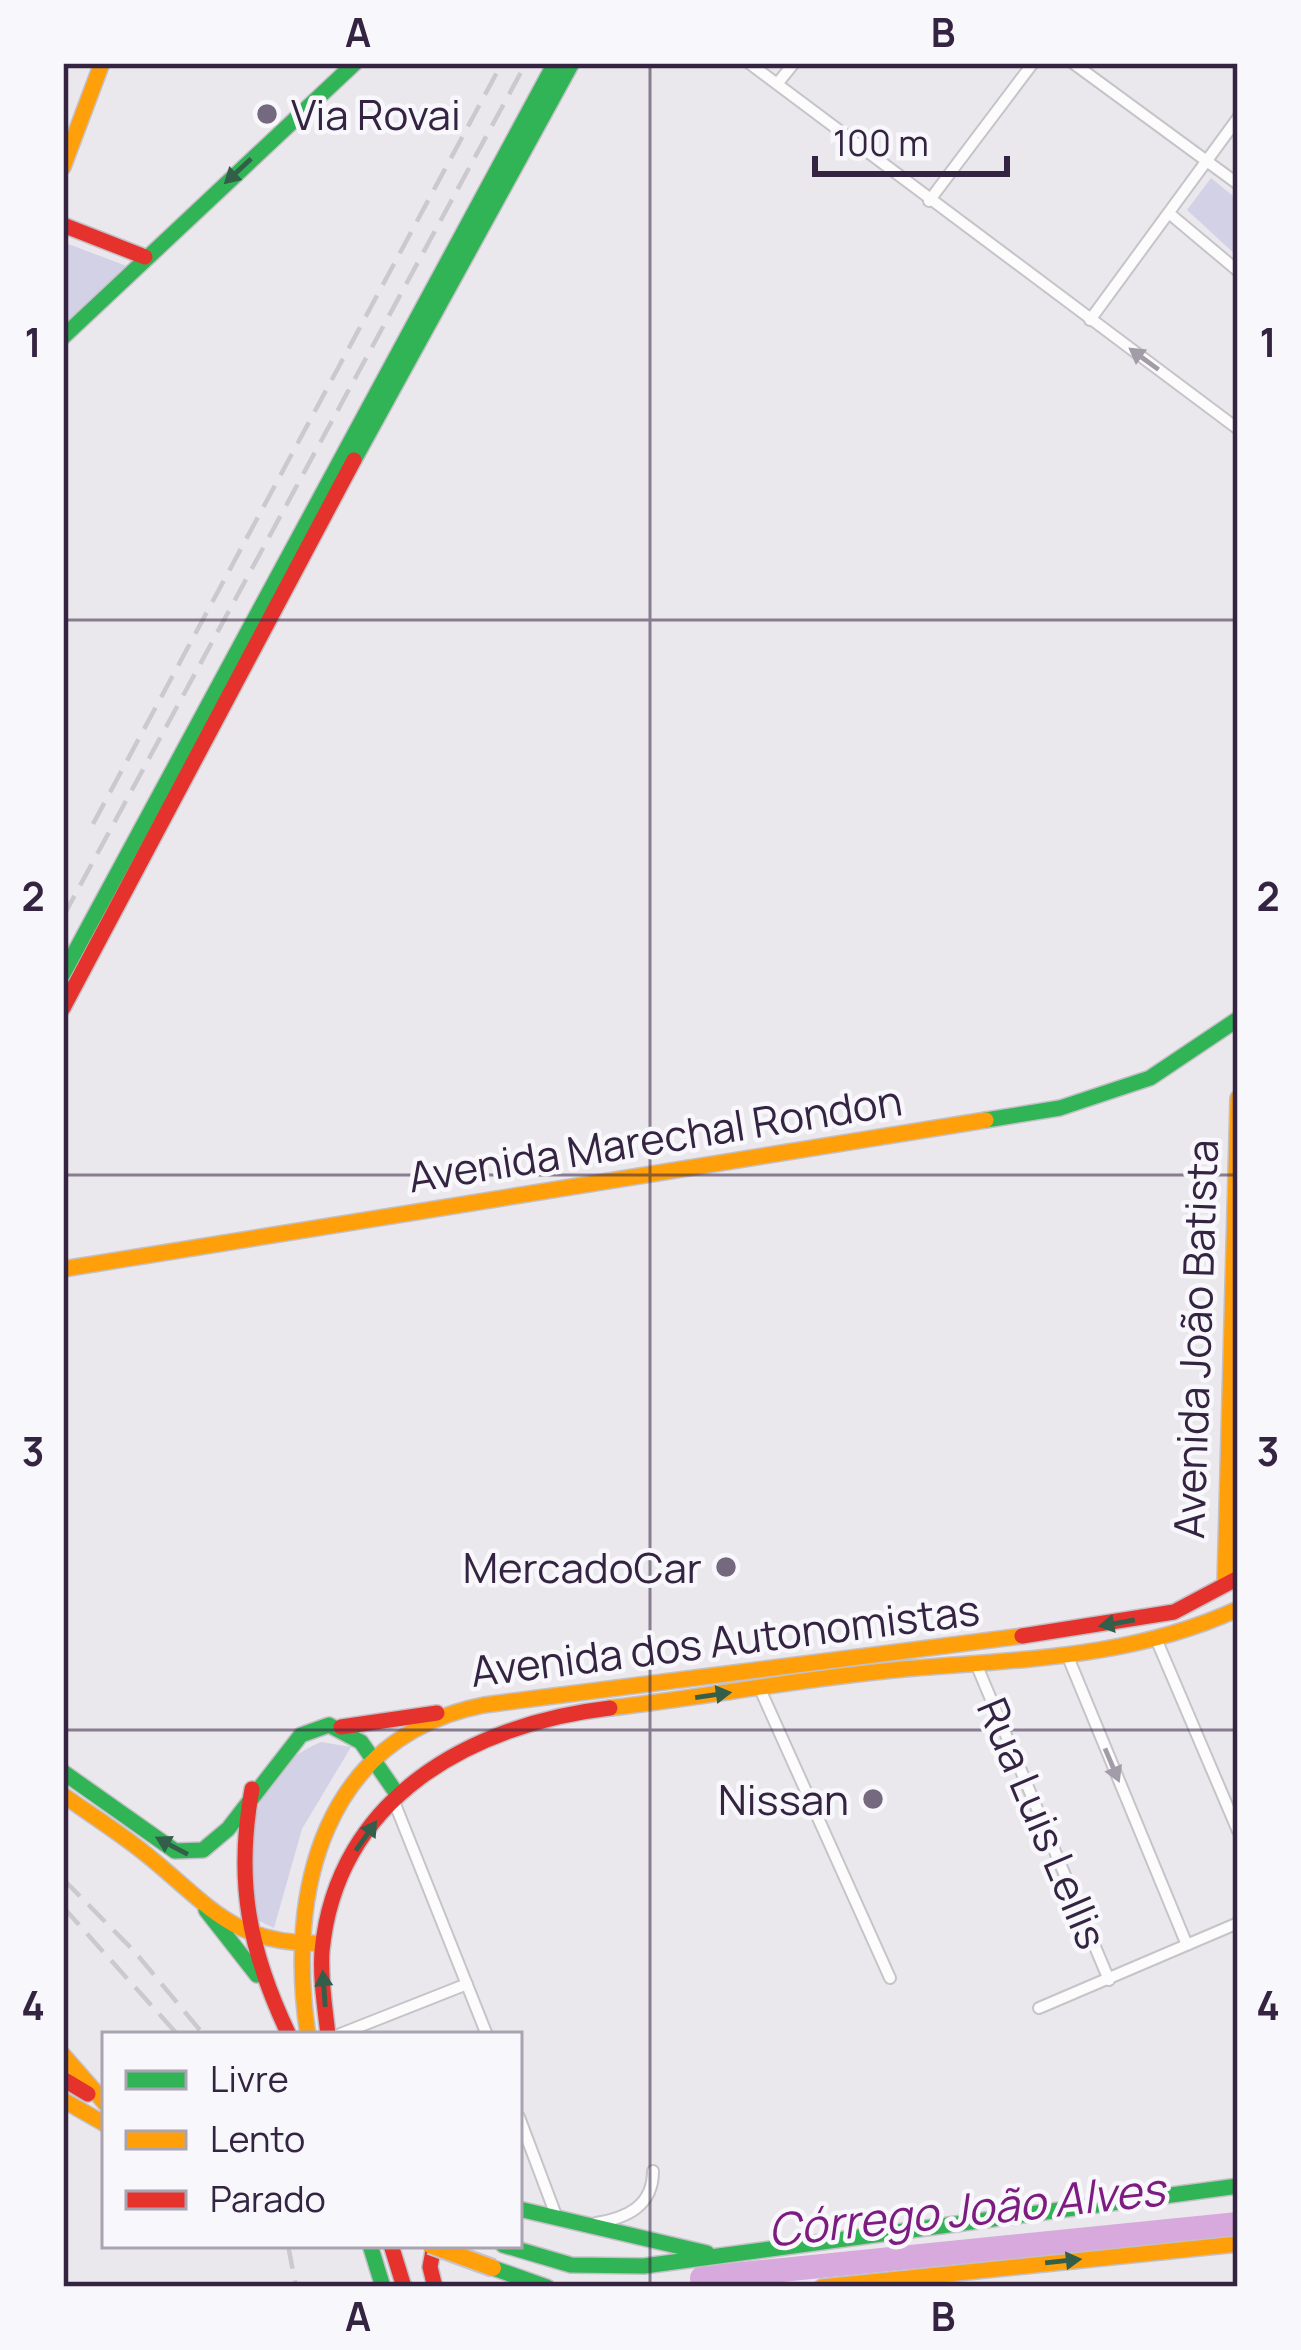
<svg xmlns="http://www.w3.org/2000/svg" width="1301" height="2350" font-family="Manrope,sans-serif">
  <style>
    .green { fill: #d3d1e6 }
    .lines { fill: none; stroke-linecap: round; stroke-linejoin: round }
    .river { stroke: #d8a9dc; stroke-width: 24 }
    .street-casing { stroke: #c6c4c9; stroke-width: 14 }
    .fast-casing { stroke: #c4c0c7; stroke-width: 18 }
    .slow-casing { stroke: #c4c0c7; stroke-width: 18 }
    .jam-casing { stroke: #c4c0c7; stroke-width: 18 }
    .street { stroke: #fcfcfc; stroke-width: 10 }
    .fast { stroke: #30b455; stroke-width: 15 }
    .slow { stroke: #ff9f0a; stroke-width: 15 }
    .jam { stroke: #e5322d; stroke-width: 15 }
    .rail { stroke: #cbc9cd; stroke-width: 4.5; stroke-dasharray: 24 12; stroke-linecap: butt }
    .slow-bridge-casing { stroke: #c7c3cc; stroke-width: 20; stroke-linecap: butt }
    .slow-bridge { stroke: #ff9f0a; stroke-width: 16 }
    .oneway { fill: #325e4a }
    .oneway2 { fill: #a29ba8 }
    .grid { fill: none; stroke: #342442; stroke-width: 3; stroke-opacity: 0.55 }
    .poi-dot { fill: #74697e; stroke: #f8f7fb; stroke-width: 4.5 }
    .labels { text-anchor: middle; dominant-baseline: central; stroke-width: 9; stroke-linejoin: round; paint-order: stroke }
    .poi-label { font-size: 42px; fill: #342442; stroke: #f8f7fb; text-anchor: end }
    .street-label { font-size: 42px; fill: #342442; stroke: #f8f7fb }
    .water-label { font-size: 45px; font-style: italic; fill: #7d1c80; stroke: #f8f7fb }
    .neatline { fill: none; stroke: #342442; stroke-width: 4.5 }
    .grid-label { font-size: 39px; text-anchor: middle; font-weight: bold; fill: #342442 }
  </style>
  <rect width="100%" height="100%" fill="#eae8ed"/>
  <path class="green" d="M1211 178 1238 200V257L1187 210Z
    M63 242 132 268 63 337Z
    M321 1742 351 1747 302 1829 274 1928 251 1917C247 1846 245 1774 321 1742Z"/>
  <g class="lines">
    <path class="river" d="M702 2278 1238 2224"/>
    <g class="street-casing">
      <path id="street" d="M749 63 1238 429
        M1073 63 1238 184
        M777 84 794 63
        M929 201 1033 63
        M1170 214 1238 271
        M1090 320 1238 118
        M1157 1641 1238 1831
        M1068 1657 1187 1945
        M977 1666 1109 1980
        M760 1689 890 1978
        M393 1799 487 2035
        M1039 2008 1238 1923
        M338 2035 467 1984
        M519 2117 557 2218
        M596 2223C627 2218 653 2206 653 2171"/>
    </g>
    <g class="fast-casing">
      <path id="fast" d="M63 337 355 63
        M354 460 572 63
        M63 974 555 63
        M986 1120 1060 1108 1150 1078 1238 1019
        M63 1772 175 1851 203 1850 228 1829 301 1735 329 1725 361 1742 397 1794
        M206 1910 257 1975
        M519 2209 707 2253
        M370 2245 383 2287
        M503 2245 571 2265 644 2266 1238 2186
        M493 2268 547 2287"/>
    </g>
    <g class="slow-casing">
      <path id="slow" d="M63 167 102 63
        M63 1269 986 1120
        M1225 1583 1238 1098
        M610 1708C705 1697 799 1679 894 1670 1014 1659 1127 1660 1238 1609
        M63 1795C91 1815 120 1833 147 1855 210 1906 234 1946 323 1943
        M308 2035C286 1891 323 1737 484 1705L1022 1636
        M63 2055 105 2103
        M63 2100 105 2124
        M822 2287 1238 2244"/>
    </g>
    <g class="jam-casing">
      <path id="jam" d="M63 225 145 257
        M63 1008 354 460
        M1022 1636 1174 1612 1238 1578
        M341 1727 437 1713
        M252 1789C235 1881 249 1951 289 2035
        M328 2035C325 2007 320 1979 322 1951 337 1797 472 1724 610 1708
        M63 2079 88 2094
        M391 2245 404 2287
        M434 2245 430 2267 435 2287"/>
    </g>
    <use href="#street" class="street"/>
    <use href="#fast" class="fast"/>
    <use href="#slow" class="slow"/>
    <use href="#jam" class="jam"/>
    <path class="rail" d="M93 824 502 63
      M63 917 526 63
      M63 1879 135 1952 204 2035
      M63 1907 178 2035
      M288 2245 296 2287"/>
    <g class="slow-bridge-casing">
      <path id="slow-bridge" d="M430 2245 493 2268"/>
    </g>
    <use href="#slow-bridge" class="slow-bridge"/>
  </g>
  <defs><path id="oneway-solid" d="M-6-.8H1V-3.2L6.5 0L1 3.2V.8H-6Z" transform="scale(3)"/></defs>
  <g class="oneway">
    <use href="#oneway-solid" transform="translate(238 171) rotate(137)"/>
    <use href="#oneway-solid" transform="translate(1117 1623) rotate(170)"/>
    <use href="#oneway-solid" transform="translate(713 1695) rotate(-8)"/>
    <use href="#oneway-solid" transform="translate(366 1836) rotate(-55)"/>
    <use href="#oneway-solid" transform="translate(172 1846) rotate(-152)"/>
    <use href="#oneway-solid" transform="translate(324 1989) rotate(-94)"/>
    <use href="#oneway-solid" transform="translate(1063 2261) rotate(-6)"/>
  </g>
  <g class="oneway2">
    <use href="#oneway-solid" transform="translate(1144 359) rotate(-144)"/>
    <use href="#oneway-solid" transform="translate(1112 1765) rotate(67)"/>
  </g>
  <path class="grid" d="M650 63V2287M63 620H1238M63 1175H1238M63 1730H1238"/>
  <g class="poi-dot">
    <circle cx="267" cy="114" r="12"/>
    <circle cx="726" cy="1567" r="12"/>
    <circle cx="873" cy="1799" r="12"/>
  </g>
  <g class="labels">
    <g class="poi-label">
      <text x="291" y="114" text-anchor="start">Via Rovai</text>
      <text x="702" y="1567">MercadoCar</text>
      <text x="849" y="1799">Nissan</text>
    </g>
    <g class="street-label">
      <text transform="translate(655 1138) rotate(-9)">Avenida Marechal Rondon</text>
      <text transform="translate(1195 1339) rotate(-88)">Avenida João Batista</text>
      <text transform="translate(725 1640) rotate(-7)">Avenida dos Autonomistas</text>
      <text transform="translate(1043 1823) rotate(67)">Rua Luis Lellis</text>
    </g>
    <g class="water-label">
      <text transform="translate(966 2209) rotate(-6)">Córrego João Alves</text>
    </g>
  </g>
  <rect width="1301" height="2350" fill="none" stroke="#f8f7fb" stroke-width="132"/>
  <rect x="102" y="2032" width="420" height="216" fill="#f8f7fb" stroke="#aaa3b1" stroke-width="3"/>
  <rect x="126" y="2071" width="60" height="18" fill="#30b455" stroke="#aaa3b1" stroke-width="3"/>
  <text x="210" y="2092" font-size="36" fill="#342442">Livre</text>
  <rect x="126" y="2131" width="60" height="18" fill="#ff9f0a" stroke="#aaa3b1" stroke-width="3"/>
  <text x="210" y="2152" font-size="36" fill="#342442">Lento</text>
  <rect x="126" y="2191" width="60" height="18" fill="#e5322d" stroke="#aaa3b1" stroke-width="3"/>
  <text x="210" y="2212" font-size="36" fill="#342442">Parado</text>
  <path d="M815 156v18h192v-18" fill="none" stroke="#342442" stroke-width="6"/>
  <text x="833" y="156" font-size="36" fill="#342442" stroke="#f8f7fb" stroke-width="9" paint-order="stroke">100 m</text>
  <rect x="66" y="66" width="1169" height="2218" class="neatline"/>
  <g class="grid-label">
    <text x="358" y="47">A</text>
    <text x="943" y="47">B</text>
    <text x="33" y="357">1</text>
    <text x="1268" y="357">1</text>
    <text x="33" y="911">2</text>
    <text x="1268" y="911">2</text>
    <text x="33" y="1466">3</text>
    <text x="1268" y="1466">3</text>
    <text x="33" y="2020">4</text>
    <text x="1268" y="2020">4</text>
    <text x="358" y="2331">A</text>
    <text x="943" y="2331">B</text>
  </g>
</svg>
